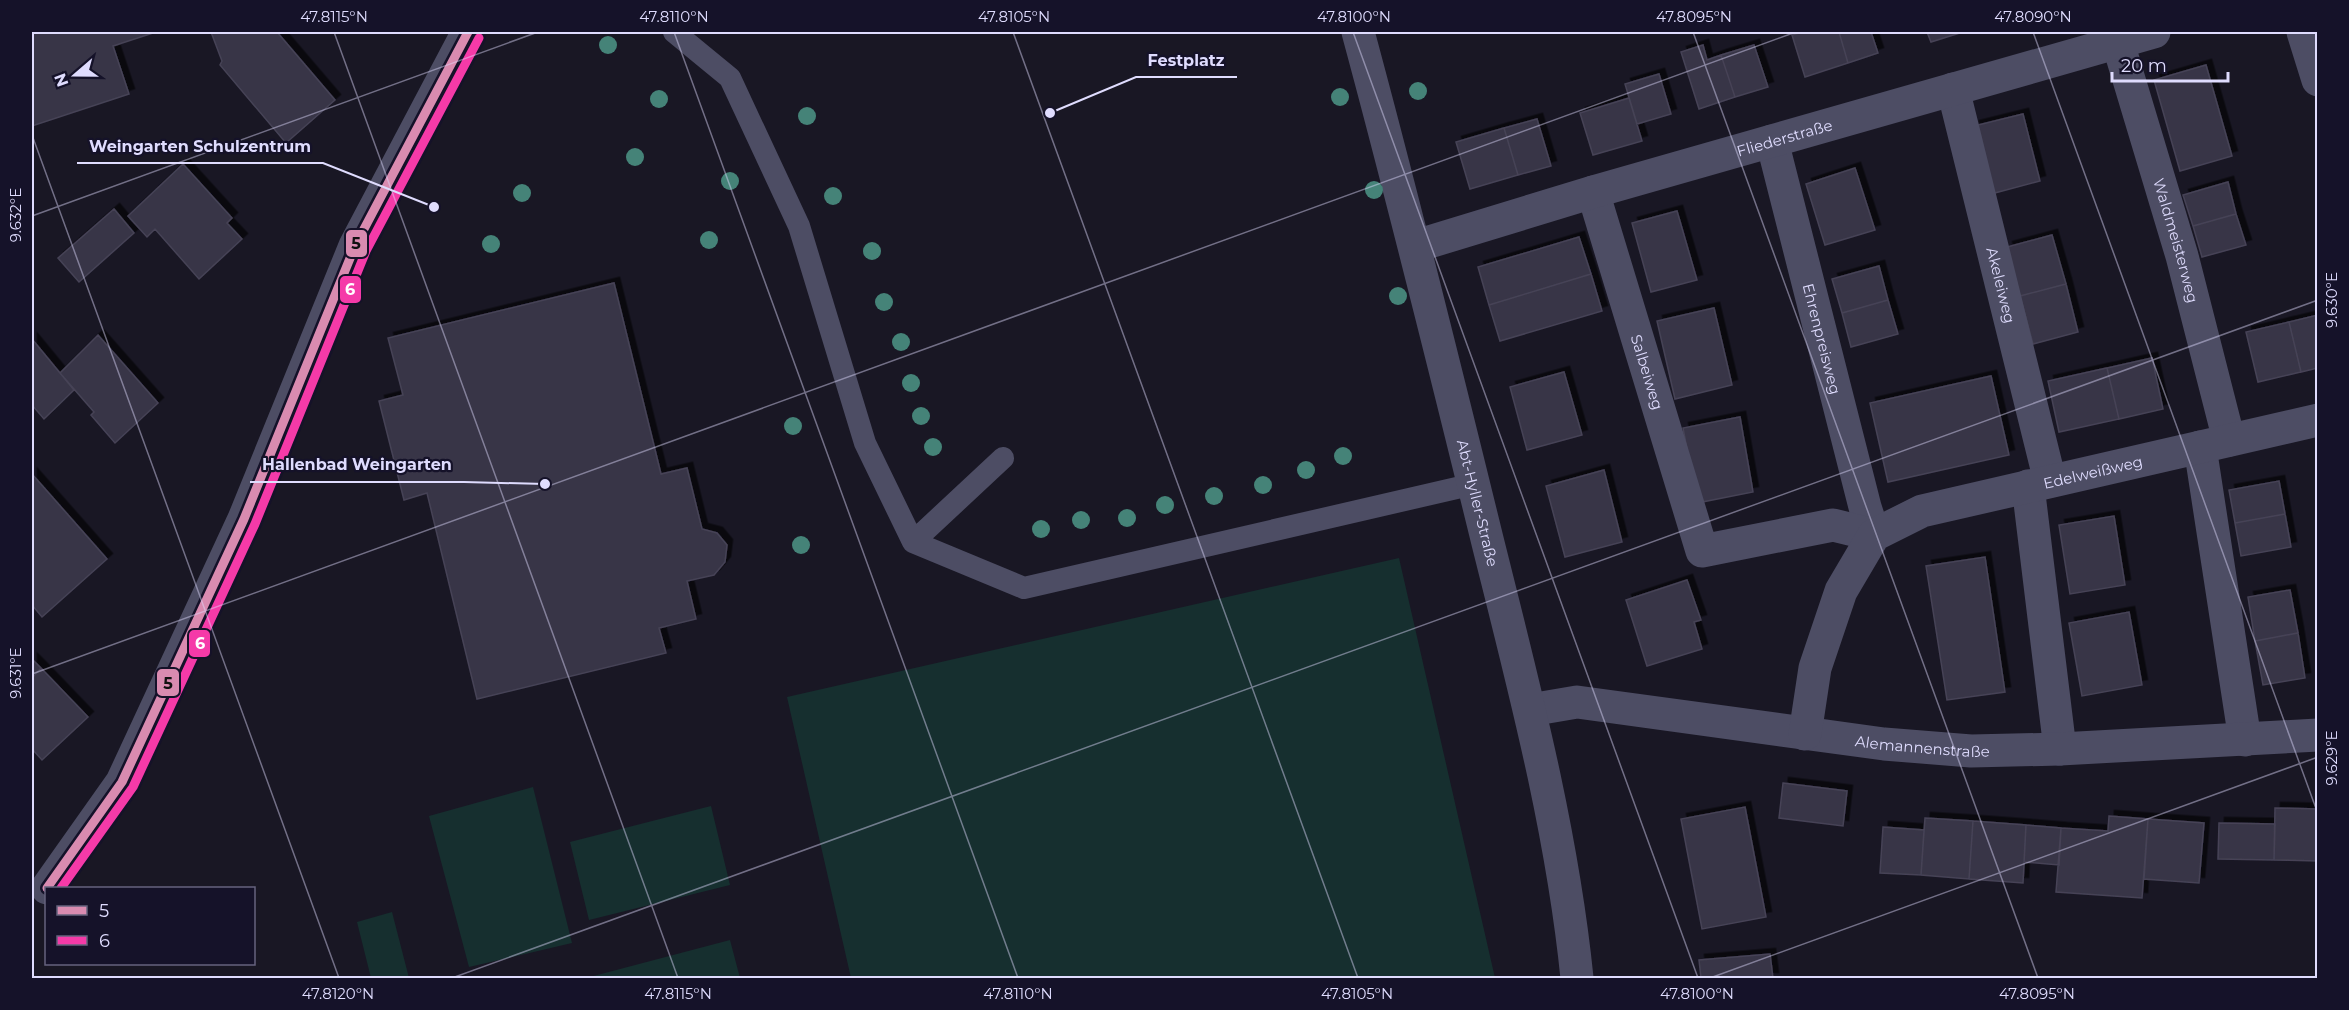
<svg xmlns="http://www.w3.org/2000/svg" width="2349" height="1010" font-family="Montserrat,sans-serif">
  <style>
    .green { fill: #162f2f }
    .building { fill: #383646; stroke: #464357; stroke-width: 1.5; filter: url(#shadow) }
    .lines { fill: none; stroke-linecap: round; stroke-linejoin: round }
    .service { stroke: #4d4d64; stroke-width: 22 }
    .minor { stroke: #4d4d64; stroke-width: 33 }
    .tertiary { stroke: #4d4d64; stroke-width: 33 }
    .bus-1-casing { stroke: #151229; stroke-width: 14 }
    .bus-2-casing { stroke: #151229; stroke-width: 14 }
    .bus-1 { stroke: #d98bb0; stroke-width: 9 }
    .bus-2 { stroke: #f53aa8; stroke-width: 9 }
    .tree { fill: #458378 }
    .ticks { fill: none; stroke: #dfdcfe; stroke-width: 1.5; stroke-opacity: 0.45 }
    .labels { text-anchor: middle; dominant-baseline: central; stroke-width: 4.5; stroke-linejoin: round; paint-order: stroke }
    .street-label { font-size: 15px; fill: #dfdcfe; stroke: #151229 }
    .leader { fill: none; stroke: #dfdcfe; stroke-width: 2 }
    .callout-dot { fill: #dfdcfe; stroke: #151229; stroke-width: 2 }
    .callout-label { font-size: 16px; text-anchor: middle; font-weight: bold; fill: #dfdcfe; stroke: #151229; stroke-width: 4.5; stroke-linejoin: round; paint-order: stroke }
    .line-badge { stroke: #151229; stroke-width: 2 }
    .badge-label { font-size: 16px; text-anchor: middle; font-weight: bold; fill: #fff }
    .pale-badge-label { font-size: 16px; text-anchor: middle; font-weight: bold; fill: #111 }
    .neatline { fill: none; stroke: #dfdcfe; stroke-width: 2 }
    .ticks-label { font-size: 15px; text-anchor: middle; fill: #dfdcfe }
  </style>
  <defs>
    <filter id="shadow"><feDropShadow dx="5.5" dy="-5.5" stdDeviation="0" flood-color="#0009"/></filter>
  </defs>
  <rect width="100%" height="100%" fill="#191724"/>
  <path class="green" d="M1399 558 1495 978H851L787 697Z
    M533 787 572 943 469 967 429 816Z
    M711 806 730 885 589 920 570 842Z
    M392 912 409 978H371L357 922Z
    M730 940 740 978H586Z"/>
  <path class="building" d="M32 32H156L113 46 129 94 32 126Z
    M211 32H277L335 100 286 143 220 65 222 61Z
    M1802 32H1839L1848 63 1805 77 1792 35Z
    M1839 32H1871L1878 53 1848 63Z
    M1927 32H1963L1931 42Z
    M1703 45 1707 60 1721 55 1735 97 1699 109 1681 52Z
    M1754 45 1768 87 1735 97 1721 55Z
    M2206 65 2232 156 2180 171 2154 80Z
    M1659 74 1671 114 1637 124 1625 84Z
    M1629 98 1642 141 1593 155 1580 113Z
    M2023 114 2040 181 1991 194 1974 126Z
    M1537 119 1551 166 1518 175 1504 128Z
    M1504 128 1518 175 1470 189 1456 142Z
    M183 164 232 218 227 223 242 239 199 279 155 229 147 237 128 216Z
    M1855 168 1875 230 1825 245 1806 184Z
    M2228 182 2236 214 2193 226 2183 195Z
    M114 209 134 233 79 282 58 258Z
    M1677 211 1697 280 1651 292 1632 223Z
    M2236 214 2246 245 2202 257 2193 226Z
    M2052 235 2066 284 2020 296 2007 247Z
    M1579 237 1591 274 1489 305 1478 267Z
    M1879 266 1888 300 1842 313 1832 279Z
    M1591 274 1602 311 1500 341 1489 305Z
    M614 283 661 474 687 468 702 529 717 533 727 545 725 562 714 575 687 581 696 619 659 628 666 653 477 699 427 493 404 500 379 401 403 395 388 338Z
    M2066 284 2078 332 2033 344 2020 296Z
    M1888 300 1898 334 1851 347 1842 313Z
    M1714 308 1732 385 1675 399 1657 321Z
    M2318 315V368L2301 372 2289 322Z
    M2289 322 2301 372 2258 382 2246 332Z
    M98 335 158 403 115 443 91 415 94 412 60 373Z
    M32 339 74 390 44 419 32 405Z
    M2152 358 2163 409 2119 419 2107 368Z
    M2107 368 2119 419 2059 432 2048 381Z
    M1564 372 1582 435 1527 450 1510 387Z
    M1991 376 2009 455 1888 482 1870 403Z
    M1740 417 1753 492 1697 503 1683 428Z
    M1604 470 1622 542 1565 557 1546 486Z
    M32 474 107 559 42 617 32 605Z
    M2279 481 2285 514 2235 523 2229 490Z
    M2285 514 2291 547 2241 556 2235 523Z
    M2114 516 2125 585 2070 594 2059 525Z
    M1985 557 2005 692 1947 700 1926 566Z
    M1687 580 1701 620 1694 622 1702 649 1647 666 1626 600Z
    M2290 590 2298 633 2255 641 2248 597Z
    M2129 612 2142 685 2082 696 2069 623Z
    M2298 633 2305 678 2263 685 2255 641Z
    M32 659 41 668 32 678Z
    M41 668 88 717 42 760 32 749V678Z
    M1783 783 1847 791 1843 826 1779 818Z
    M1745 807 1766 917 1702 929 1681 819Z
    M2275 808 2318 809V861L2274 860Z
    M2109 816 2148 819 2142 898 2056 892 2061 828 2108 831Z
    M1925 818 1973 821 1969 879 1921 875Z
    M2148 819 2204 823 2199 883 2144 879Z
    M1973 821 2026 825 2023 883 1969 879Z
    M2219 823 2275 824 2274 860 2218 859Z
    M2026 825 2061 828 2059 865 2024 862Z
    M1883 827 1924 830 1921 875 1880 873Z
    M1770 954 1773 978H1701L1699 960Z"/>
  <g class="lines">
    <path class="service" d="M674 32 730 78 799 226 865 443 913 542 1024 588 1474 484
      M913 542 1003 458"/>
    <g class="minor">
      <path d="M2303 32 2318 80"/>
      <path id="s1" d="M2118 43 2182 256 2229 440"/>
      <path id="s2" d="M1953 89 2050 481"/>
      <path id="s3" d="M1772 141 1865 507 1874 535"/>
      <path id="s4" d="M1593 192 1702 551 1833 525 1874 535"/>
      <path id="s5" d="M1416 246 1593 192 2154 32"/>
      <path d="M2200 447 2245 740"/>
      <path d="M2028 486 2060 749"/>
      <path id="s6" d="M1530 710 1577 702 1884 744 1971 751 2060 749 2318 735"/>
      <path id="s7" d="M1805 734 1815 668 1841 591 1874 535 1922 511 2318 420"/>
      <path d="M47 888 122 782 244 519 355 246 468 32"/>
    </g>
    <path class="tertiary" id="s8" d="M1358 32C1404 202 1446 372 1488 543 1524 687 1562 830 1577 978"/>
    <g class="bus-1-casing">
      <path id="bus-1" d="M47 888 122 782 244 519 355 246 468 32"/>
    </g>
    <g class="bus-2-casing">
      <path id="bus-2" d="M61 888 133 787 255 524 366 251 479 38"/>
    </g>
    <use href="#bus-1" class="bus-1"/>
    <use href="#bus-2" class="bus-2"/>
  </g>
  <g class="tree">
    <circle cx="608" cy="45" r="9"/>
    <circle cx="1418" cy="91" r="9"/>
    <circle cx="1340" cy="97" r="9"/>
    <circle cx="659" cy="99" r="9"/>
    <circle cx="807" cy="116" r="9"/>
    <circle cx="635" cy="157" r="9"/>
    <circle cx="730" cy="181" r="9"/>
    <circle cx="1374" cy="190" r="9"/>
    <circle cx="522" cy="193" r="9"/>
    <circle cx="833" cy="196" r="9"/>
    <circle cx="709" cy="240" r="9"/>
    <circle cx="491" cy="244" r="9"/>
    <circle cx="872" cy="251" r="9"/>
    <circle cx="1398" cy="296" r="9"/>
    <circle cx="884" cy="302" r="9"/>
    <circle cx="901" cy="342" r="9"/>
    <circle cx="911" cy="383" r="9"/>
    <circle cx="921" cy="416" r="9"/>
    <circle cx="793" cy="426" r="9"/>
    <circle cx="933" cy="447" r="9"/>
    <circle cx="1343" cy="456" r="9"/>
    <circle cx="1306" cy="470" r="9"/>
    <circle cx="1263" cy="485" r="9"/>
    <circle cx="1214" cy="496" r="9"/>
    <circle cx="1165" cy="505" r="9"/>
    <circle cx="1127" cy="518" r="9"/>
    <circle cx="1081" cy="520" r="9"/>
    <circle cx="1041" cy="529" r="9"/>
    <circle cx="801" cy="545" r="9"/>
  </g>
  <path class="ticks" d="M334 32 678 978M674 32 1018 978M1013 32 1358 978M1353 32 1698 978M1693 32 2038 978M2033 32 2318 814M32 135 339 978M32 216 538 32M32 674 1796 32M452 978 2318 300M1710 978 2318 757"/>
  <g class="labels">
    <g class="street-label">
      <text stroke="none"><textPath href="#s5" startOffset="384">Fliederstraße</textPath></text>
      <text stroke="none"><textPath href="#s1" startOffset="206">Waldmeisterweg</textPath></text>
      <text stroke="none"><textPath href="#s2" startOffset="202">Akeleiweg</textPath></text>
      <text stroke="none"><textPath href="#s3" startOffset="204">Ehrenpreisweg</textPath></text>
      <text stroke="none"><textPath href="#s4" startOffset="188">Salbeiweg</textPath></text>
      <text stroke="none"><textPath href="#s7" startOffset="442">Edelweißweg</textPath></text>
      <text stroke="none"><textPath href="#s8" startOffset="486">Abt-Hyller-Straße</textPath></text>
      <text stroke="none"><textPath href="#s6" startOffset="396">Alemannenstraße</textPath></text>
    </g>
  </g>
  <path class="leader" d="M1050 113L1136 77H1237M434 207L323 163H77M545 484L464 482H250"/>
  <g class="callout-dot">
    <circle cx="1050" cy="113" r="6"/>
    <circle cx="434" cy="207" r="6"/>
    <circle cx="545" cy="484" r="6"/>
  </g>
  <g class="callout-label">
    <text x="1186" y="66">Festplatz</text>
    <text x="200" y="152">Weingarten Schulzentrum</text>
    <text x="357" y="470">Hallenbad Weingarten</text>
  </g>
  <g class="line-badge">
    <rect x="345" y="229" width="23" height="29" rx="6" fill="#d98bb0"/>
    <rect x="339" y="275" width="23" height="29" rx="6" fill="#f53aa8"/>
    <rect x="188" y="629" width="23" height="29" rx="6" fill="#f53aa8"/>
    <rect x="156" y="668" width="24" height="29" rx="6" fill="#d98bb0"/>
  </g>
  <g class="badge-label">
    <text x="350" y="295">6</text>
    <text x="200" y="649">6</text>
  </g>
  <g class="pale-badge-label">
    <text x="356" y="249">5</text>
    <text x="168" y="689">5</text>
  </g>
  <rect width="2349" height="1010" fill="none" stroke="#151229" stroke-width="66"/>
  <rect x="45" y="887" width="210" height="78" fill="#151229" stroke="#66637e" stroke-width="1.5"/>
  <rect x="57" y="906" width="30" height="9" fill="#d98bb0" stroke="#66637e" stroke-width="1.5"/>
  <text x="99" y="917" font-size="18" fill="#dfdcfe">5</text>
  <rect x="57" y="936" width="30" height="9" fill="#f53aa8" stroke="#66637e" stroke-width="1.5"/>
  <text x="99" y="947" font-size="18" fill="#dfdcfe">6</text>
  <g transform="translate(75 75) rotate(250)" stroke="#151229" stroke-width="4.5" paint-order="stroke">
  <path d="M0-4.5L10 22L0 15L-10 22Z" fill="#dfdcfe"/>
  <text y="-9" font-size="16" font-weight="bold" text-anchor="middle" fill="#dfdcfe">N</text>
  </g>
  <path d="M2112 72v9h116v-9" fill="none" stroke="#dfdcfe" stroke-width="3"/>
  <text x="2121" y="72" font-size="18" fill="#dfdcfe" stroke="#151229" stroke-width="4.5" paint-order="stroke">20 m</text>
  <rect x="33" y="33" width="2283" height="944" class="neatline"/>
  <g class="ticks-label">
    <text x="334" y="22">47.8115°N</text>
    <text x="674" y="22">47.8110°N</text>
    <text x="1014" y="22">47.8105°N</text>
    <text x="1354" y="22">47.8100°N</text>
    <text x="1694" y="22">47.8095°N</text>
    <text x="2033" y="22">47.8090°N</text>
    <text transform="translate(16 215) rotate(-90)" y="5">9.632°E</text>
    <text transform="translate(2332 300) rotate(-90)" y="5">9.630°E</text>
    <text transform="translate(16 673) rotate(-90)" y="5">9.631°E</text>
    <text transform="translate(2332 758) rotate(-90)" y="5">9.629°E</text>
    <text x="338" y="999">47.8120°N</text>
    <text x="678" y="999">47.8115°N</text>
    <text x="1018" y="999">47.8110°N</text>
    <text x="1357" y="999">47.8105°N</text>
    <text x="1697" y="999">47.8100°N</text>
    <text x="2037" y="999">47.8095°N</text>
  </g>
</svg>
